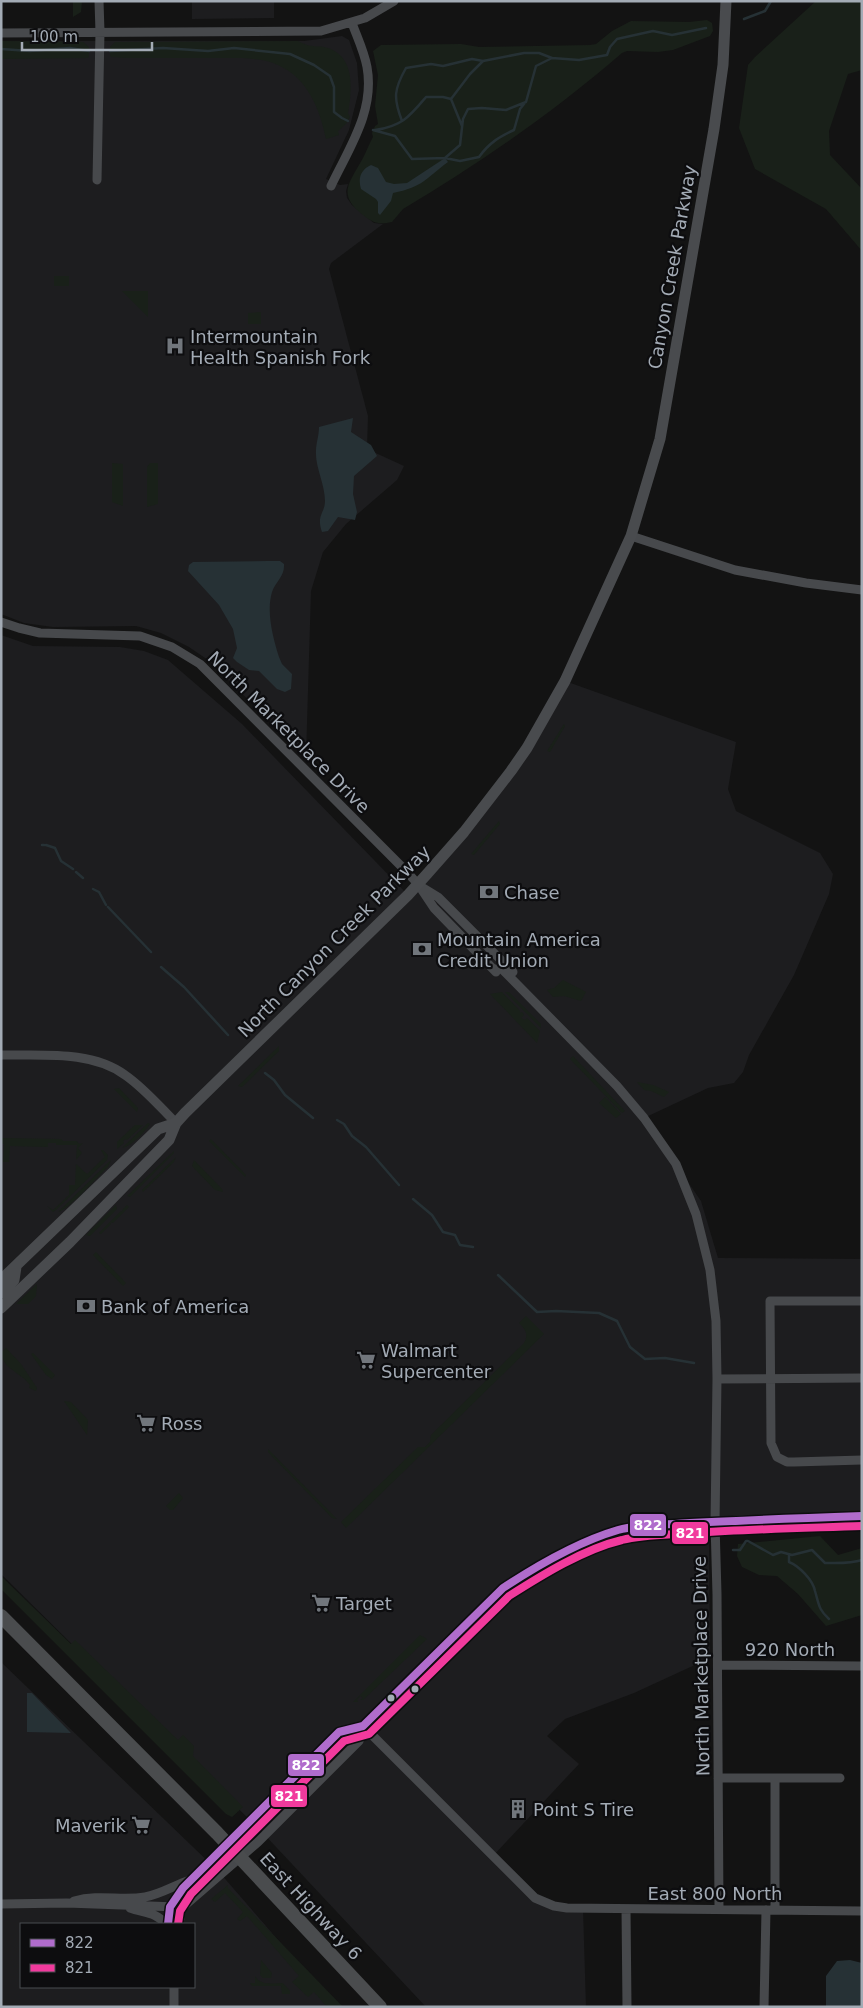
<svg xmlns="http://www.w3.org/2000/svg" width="863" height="2008" font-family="'DejaVu Sans',sans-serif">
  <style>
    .built { fill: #1d1d1f; fill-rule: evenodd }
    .green { fill: #192019 }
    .water { fill: #263135 }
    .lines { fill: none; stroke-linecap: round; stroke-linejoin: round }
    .stream { stroke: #263135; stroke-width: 2.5 }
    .minor { stroke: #47494c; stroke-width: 9 }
    .major { stroke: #494b4e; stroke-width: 11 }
    .highway { stroke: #4a4c4e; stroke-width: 14 }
    .bus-1-casing { stroke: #0d0d0f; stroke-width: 11 }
    .bus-2-casing { stroke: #0d0d0f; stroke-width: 11 }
    .bus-1 { stroke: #b06ccc; stroke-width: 8 }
    .bus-2 { stroke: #f13a9d; stroke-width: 8 }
    .bus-dot { fill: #a3abb5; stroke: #0d0d0f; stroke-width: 2 }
    .labels { text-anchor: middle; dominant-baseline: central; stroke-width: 4.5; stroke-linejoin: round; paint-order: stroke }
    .street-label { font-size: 18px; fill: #a3abb5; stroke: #0d0d0f }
    .poi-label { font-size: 18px; fill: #a3abb5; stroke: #0d0d0f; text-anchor: start }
    .line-badge { stroke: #0d0d0f; stroke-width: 2 }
    .badge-label { font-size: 14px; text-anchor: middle; font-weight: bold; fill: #fff }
  </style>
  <rect width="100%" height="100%" fill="#131313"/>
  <path class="built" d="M192 1H274V18L192 19Z
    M342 36 349 40 357 63 359 90 349 130 326 179 340 185 348 184 346 191 347 198 352 205 374 223 383 224 331 263 329 269 368 416 367 449 404 466 397 480 346 524 323 552 311 591 306 757 208 660 189 647 161 633 136 626 53 627 24 623 1 614V41H304Z
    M1 635 33 646 120 647 144 651 168 660 242 724 408 895 511 771 565 681 736 742 728 789 736 811 820 853 833 874 829 894 794 975 749 1055 743 1072 734 1083 708 1088 644 1118 701 1201 718 1258 862 1259V1525L709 1530 710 1658 634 1693 565 1719 547 1736 579 1764 493 1856 535 1898 583 1908 586 2007H426L262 1832 1 1574Z
    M1 1662 220 1873 336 2007H1ZM21 1924H194V1987H21Z"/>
  <path class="green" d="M73 1H82L81 12 73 17Z
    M816 1H862V70L848 74 829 131 830 155 862 189V251L826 209 755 169 739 128 748 65 755 57Z
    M707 20 712 23 713 31 710 36 673 50 658 52 627 51 622 53C554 112 480 163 403 209L392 222C379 225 373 223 363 215 336 194 350 182 363 158 366 152 369 144 373 137L372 133 375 126 378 124 375 106 378 75 373 51 381 45 461 44 479 47 590 45 596 44 612 31 631 21 689 22Z
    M1 41 83 42 89 47V56L88 58 1 59Z
    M298 41C302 43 308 46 313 46 316 47 320 46 324 47 356 54 352 90 348 113L350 117 346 124 338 131 339 135 326 139C320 110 308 78 278 65 268 60 255 59 243 58H127L111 57 110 55V47L115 42Z
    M54 276H69V286H54Z
    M122 291H148V317Z
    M261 312V324H248V313Z
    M112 463 123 464V506L112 502Z
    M150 463H158V504L147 507V467Z
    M564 724 565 726 550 752 547 751Z
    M499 821 500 824 474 855 471 854Z
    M563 980 586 992 581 1001 564 996 553 997 547 990 554 988Z
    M502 992 520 1011V1013L522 1012 524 1015 521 1018 525 1020 527 1018 540 1031 537 1043 490 994Z
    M505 992H509L541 1024V1028Z
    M279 1046V1051L242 1087 238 1086Z
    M573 1056 625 1111 622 1113 570 1059Z
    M637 1082 653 1085 669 1092 664 1097 651 1091 644 1090Z
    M119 1088 138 1108 137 1112 114 1089Z
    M605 1097 621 1114 616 1118 599 1103Z
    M148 1123 150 1124C145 1132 132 1146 122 1148Z
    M135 1125H143L127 1140 126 1139 123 1141 124 1143 117 1149V1142Z
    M1 1138 61 1139 63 1141H76L80 1144 83 1143 78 1148 82 1153 76 1160 77 1145H56V1143H48V1147L10 1146 9 1162H3L4 1144H1Z
    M211 1139 246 1175 245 1177 209 1141Z
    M101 1150H103L108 1155 107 1160 56 1210 53 1212 47 1206 53 1210 69 1195V1185H75L76 1164 87 1174 105 1157Z
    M174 1151V1153L130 1197 127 1196Z
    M176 1157 174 1162 143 1192 142 1190Z
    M111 1160 108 1167C97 1177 71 1208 58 1212Z
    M194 1160 222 1189 223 1192 215 1190 192 1166Z
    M116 1205 117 1209 90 1236 86 1235Z
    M127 1205 129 1207 113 1223 110 1222 111 1224 101 1234 99 1233 121 1211 123 1212 122 1210Z
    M96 1252 126 1283 123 1286 93 1255Z
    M37 1284 36 1296 28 1304H16Z
    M526 1316 544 1334 346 1528 341 1522 418 1447H425L430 1442 431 1435 524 1343C529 1334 525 1329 519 1323Z
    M6 1348 21 1364 37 1388 36 1391 29 1388 30 1385C21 1372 1 1369 1 1350L3 1351Z
    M33 1353 55 1375 52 1379 46 1375 31 1354Z
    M64 1401 71 1402 88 1420 87 1435Z
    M268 1449 337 1519 332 1518 268 1452Z
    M179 1493 183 1498 173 1510H170L166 1506Z
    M820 1536 838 1555 862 1548V1615L826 1626 798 1594 777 1576 759 1575 742 1567 737 1556 738 1544Z
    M1 1576 71 1644 75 1640 178 1740 183 1735 194 1746 193 1756 243 1807 232 1817 226 1814 1 1589Z
    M420 1635 427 1639 363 1700H360L363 1698 360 1696 357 1700 358 1702H353Z
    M228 1885V1888L343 2007H327L314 1992 308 1997 292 1982 299 1976 247 1916 240 1921 237 1919 243 1912 225 1893 215 1902 211 1899Z
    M261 1960 272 1973 271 1978H263L260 1975Z
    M255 1976C260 1986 273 1983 283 1983L290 1991V1994H282L281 1986H252L250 1983H255Z"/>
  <path class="water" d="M445 158 448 162C425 179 423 187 393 193L391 201 380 215 378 213V202L376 199 361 189C358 179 360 170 371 165L378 168 386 182 394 184 407 183Z
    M353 418 351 432 371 445 377 456 354 476 353 494 357 512 355 520 338 517 328 531 322 532C316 515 325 513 325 501 325 484 315 467 316 451 316 443 319 436 319 427Z
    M268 561H280L284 564C285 576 276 581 272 592 266 612 273 638 279 657L282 664 292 674 291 689 285 692 277 689 259 671 249 670 237 662 233 658 237 648 233 629 219 605 188 571 189 565 193 562Z
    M27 1693H32L71 1733 27 1732Z
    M850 1960 862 1963V2007H826V1976L837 1961Z"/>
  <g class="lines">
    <path class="stream" d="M744 19 765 11 771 1
      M1 49 30 51 70 48 89 51
      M110 51 163 48 208 51 234 48 290 54 314 65 330 76 334 87V112L342 118 348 121
      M451 99 462 126
      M402 121C393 98 394 89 406 68L431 64 443 66 472 59 483 61
      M373 130 395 136 412 159 445 158 460 145 463 119 468 109 482 108 506 110 526 102 536 66 552 58 579 60 607 55 610 47 617 39 653 31 672 35 706 28
      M375 130C402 126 409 117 426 97H443L451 99 470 74 483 61 524 53H539L552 58
      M445 158 460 161 479 157C489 143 499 137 514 130L520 109 524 104
      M42 845H44
      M46 845 55 848 61 861 73 869
      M76 872 83 878
      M93 889 99 892 106 905
      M108 907 151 952
      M161 967 184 987 228 1035
      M265 1073 274 1080 285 1095 313 1118
      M337 1120 344 1124 352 1136 366 1147 399 1185
      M413 1199 432 1215 443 1232 455 1235 460 1245 473 1247
      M498 1275 537 1312 556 1311 599 1313 617 1321 630 1347 645 1359 665 1358 694 1363
      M733 1550H740L746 1541H748L773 1555 781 1552 792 1555 812 1550 825 1563C838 1563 850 1564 862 1560
      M789 1555V1562C799 1566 813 1580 815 1591 819 1604 818 1609 829 1619"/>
    <path class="minor" d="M1 33 321 31 365 18 394 1
      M97 180 100 32 99 1
      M331 186C349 148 375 111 367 67 364 51 357 37 352 23
      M631 536 735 570 806 583 862 590
      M1 622 19 628 40 633 140 636 172 647 200 664 404 869 418 884 434 908 496 972
      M420 886 438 897 513 972
      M493 969H502L617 1086 644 1118 676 1164 696 1214 710 1270 716 1321 717 1379 715 1523 717 1594 719 1909
      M1 1055C41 1056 91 1050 125 1075 144 1088 160 1107 176 1123
      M862 1301H770L771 1443 777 1457 787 1462H794L862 1460
      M717 1379 862 1378
      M718 1665 862 1666
      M363 1726 535 1898 554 1906 567 1908 862 1911
      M718 1778H840
      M74 1901C100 1894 121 1901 145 1897 161 1894 175 1885 190 1880
      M1 1904 67 1903 177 1907 184 1906 258 1842 359 1741 363 1726
      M169 1906 180 1919
      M130 1908C143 1913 157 1912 165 1924
      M626 1909 627 2007
      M775 1910V1778
      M168 1924 170 1907 183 1888 339 1732 363 1726 503 1588 529 1571 573 1548 619 1530 647 1526 740 1520 862 1516
      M174 1987V2007
      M764 2007 766 1910"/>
    <path class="major" d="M1 1280 158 1129 176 1123
      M1 1293 14 1280 16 1267
      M1 1308 70 1242 169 1140 176 1123 185 1113 408 895 427 874 464 832 511 771 527 748 565 681 631 536 660 439 714 129 723 65 726 1"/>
    <path class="highway" d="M1 1616 217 1833 380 2007"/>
    <g class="bus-1-casing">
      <path id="bus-1" d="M168 1924 170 1907 183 1888 339 1732 363 1726 503 1588C538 1565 577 1542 618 1530 641 1524 667 1525 690 1523 748 1520 805 1518 862 1516"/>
    </g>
    <g class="bus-2-casing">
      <path id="bus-2" d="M178 1924 180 1911 191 1894 344 1741 369 1734 509 1596C542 1575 584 1549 622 1540 645 1534 670 1535 694 1533 750 1529 806 1528 862 1526"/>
    </g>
    <use href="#bus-1" class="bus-1"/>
    <use href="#bus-2" class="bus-2"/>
  </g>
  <defs>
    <g id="hospital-bare" transform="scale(1.5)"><path d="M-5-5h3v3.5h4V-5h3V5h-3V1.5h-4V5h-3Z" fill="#71767c" stroke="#0d0d0f" stroke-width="2.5" paint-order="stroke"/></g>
    <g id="bank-bare" transform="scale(1.5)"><path d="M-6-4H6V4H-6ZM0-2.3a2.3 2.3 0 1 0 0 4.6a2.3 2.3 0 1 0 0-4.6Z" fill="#71767c" stroke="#0d0d0f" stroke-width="2.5" paint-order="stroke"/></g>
    <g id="supermarket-bare" transform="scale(1.5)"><path d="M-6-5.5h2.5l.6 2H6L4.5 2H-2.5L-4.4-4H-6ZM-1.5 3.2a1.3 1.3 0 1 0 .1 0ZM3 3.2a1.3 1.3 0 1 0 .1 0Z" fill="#71767c" stroke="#0d0d0f" stroke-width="2.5" paint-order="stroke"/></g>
    <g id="building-bare" transform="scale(1.5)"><path d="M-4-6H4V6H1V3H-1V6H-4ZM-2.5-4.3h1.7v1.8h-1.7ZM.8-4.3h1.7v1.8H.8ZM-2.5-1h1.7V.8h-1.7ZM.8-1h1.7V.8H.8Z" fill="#71767c" stroke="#0d0d0f" stroke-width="2.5" paint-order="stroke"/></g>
  </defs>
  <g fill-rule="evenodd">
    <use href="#hospital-bare" x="175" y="346"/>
    <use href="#bank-bare" x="489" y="892"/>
    <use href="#bank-bare" x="422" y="949"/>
    <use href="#bank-bare" x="86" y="1306"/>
    <use href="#supermarket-bare" x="366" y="1360"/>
    <use href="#supermarket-bare" x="146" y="1423"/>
    <use href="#supermarket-bare" x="321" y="1603"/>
    <use href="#building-bare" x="518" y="1809"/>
    <use href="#supermarket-bare" x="141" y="1825"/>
  </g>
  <g class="bus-dot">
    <circle cx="415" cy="1689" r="4.5"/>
    <circle cx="391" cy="1698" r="4.5"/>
  </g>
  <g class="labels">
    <g class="street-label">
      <text transform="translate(672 267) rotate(-80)">Canyon Creek Parkway</text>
      <text transform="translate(289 732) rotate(45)">North Marketplace Drive</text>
      <text transform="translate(334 941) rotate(-45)">North Canyon Creek Parkway</text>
      <text x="790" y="1649">920 North</text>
      <text transform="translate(701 1666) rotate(-91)">North Marketplace Drive</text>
      <text x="715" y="1893">East 800 North</text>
      <text transform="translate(311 1906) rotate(47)">East Highway 6</text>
    </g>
    <g class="poi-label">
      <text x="190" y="336">Intermountain<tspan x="190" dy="21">Health Spanish Fork</tspan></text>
      <text x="504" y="892">Chase</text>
      <text x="437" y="939">Mountain America<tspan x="437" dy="21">Credit Union</tspan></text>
      <text x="101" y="1306">Bank of America</text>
      <text x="381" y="1350">Walmart<tspan x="381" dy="21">Supercenter</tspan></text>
      <text x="161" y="1423">Ross</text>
      <text x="336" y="1603">Target</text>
      <text x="533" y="1809">Point S Tire</text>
      <text x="126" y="1825" text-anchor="end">Maverik</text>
    </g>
  </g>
  <g class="line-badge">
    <rect x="629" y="1513" width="38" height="24" rx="5" fill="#b06ccc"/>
    <rect x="671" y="1521" width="38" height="24" rx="5" fill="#f13a9d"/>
    <rect x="287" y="1753" width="38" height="24" rx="5" fill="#b06ccc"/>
    <rect x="270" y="1784" width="38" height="24" rx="5" fill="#f13a9d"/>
  </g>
  <g class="badge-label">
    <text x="648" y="1530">822</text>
    <text x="690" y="1538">821</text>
    <text x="306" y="1770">822</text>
    <text x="289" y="1801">821</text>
  </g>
  <rect width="863" height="2008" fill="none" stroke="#a3abb5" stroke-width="5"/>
  <rect x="20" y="1923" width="175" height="65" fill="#0d0d0f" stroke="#494c51"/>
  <rect x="30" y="1939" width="25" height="8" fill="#b06ccc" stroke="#494c51"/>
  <text x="65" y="1948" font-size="15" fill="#a3abb5">822</text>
  <rect x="30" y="1964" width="25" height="8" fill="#f13a9d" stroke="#494c51"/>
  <text x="65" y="1973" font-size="15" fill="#a3abb5">821</text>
  <path d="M22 42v8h130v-8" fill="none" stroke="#a3abb5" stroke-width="2.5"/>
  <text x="30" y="42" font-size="15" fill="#a3abb5" stroke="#0d0d0f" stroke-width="4" paint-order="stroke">100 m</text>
</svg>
